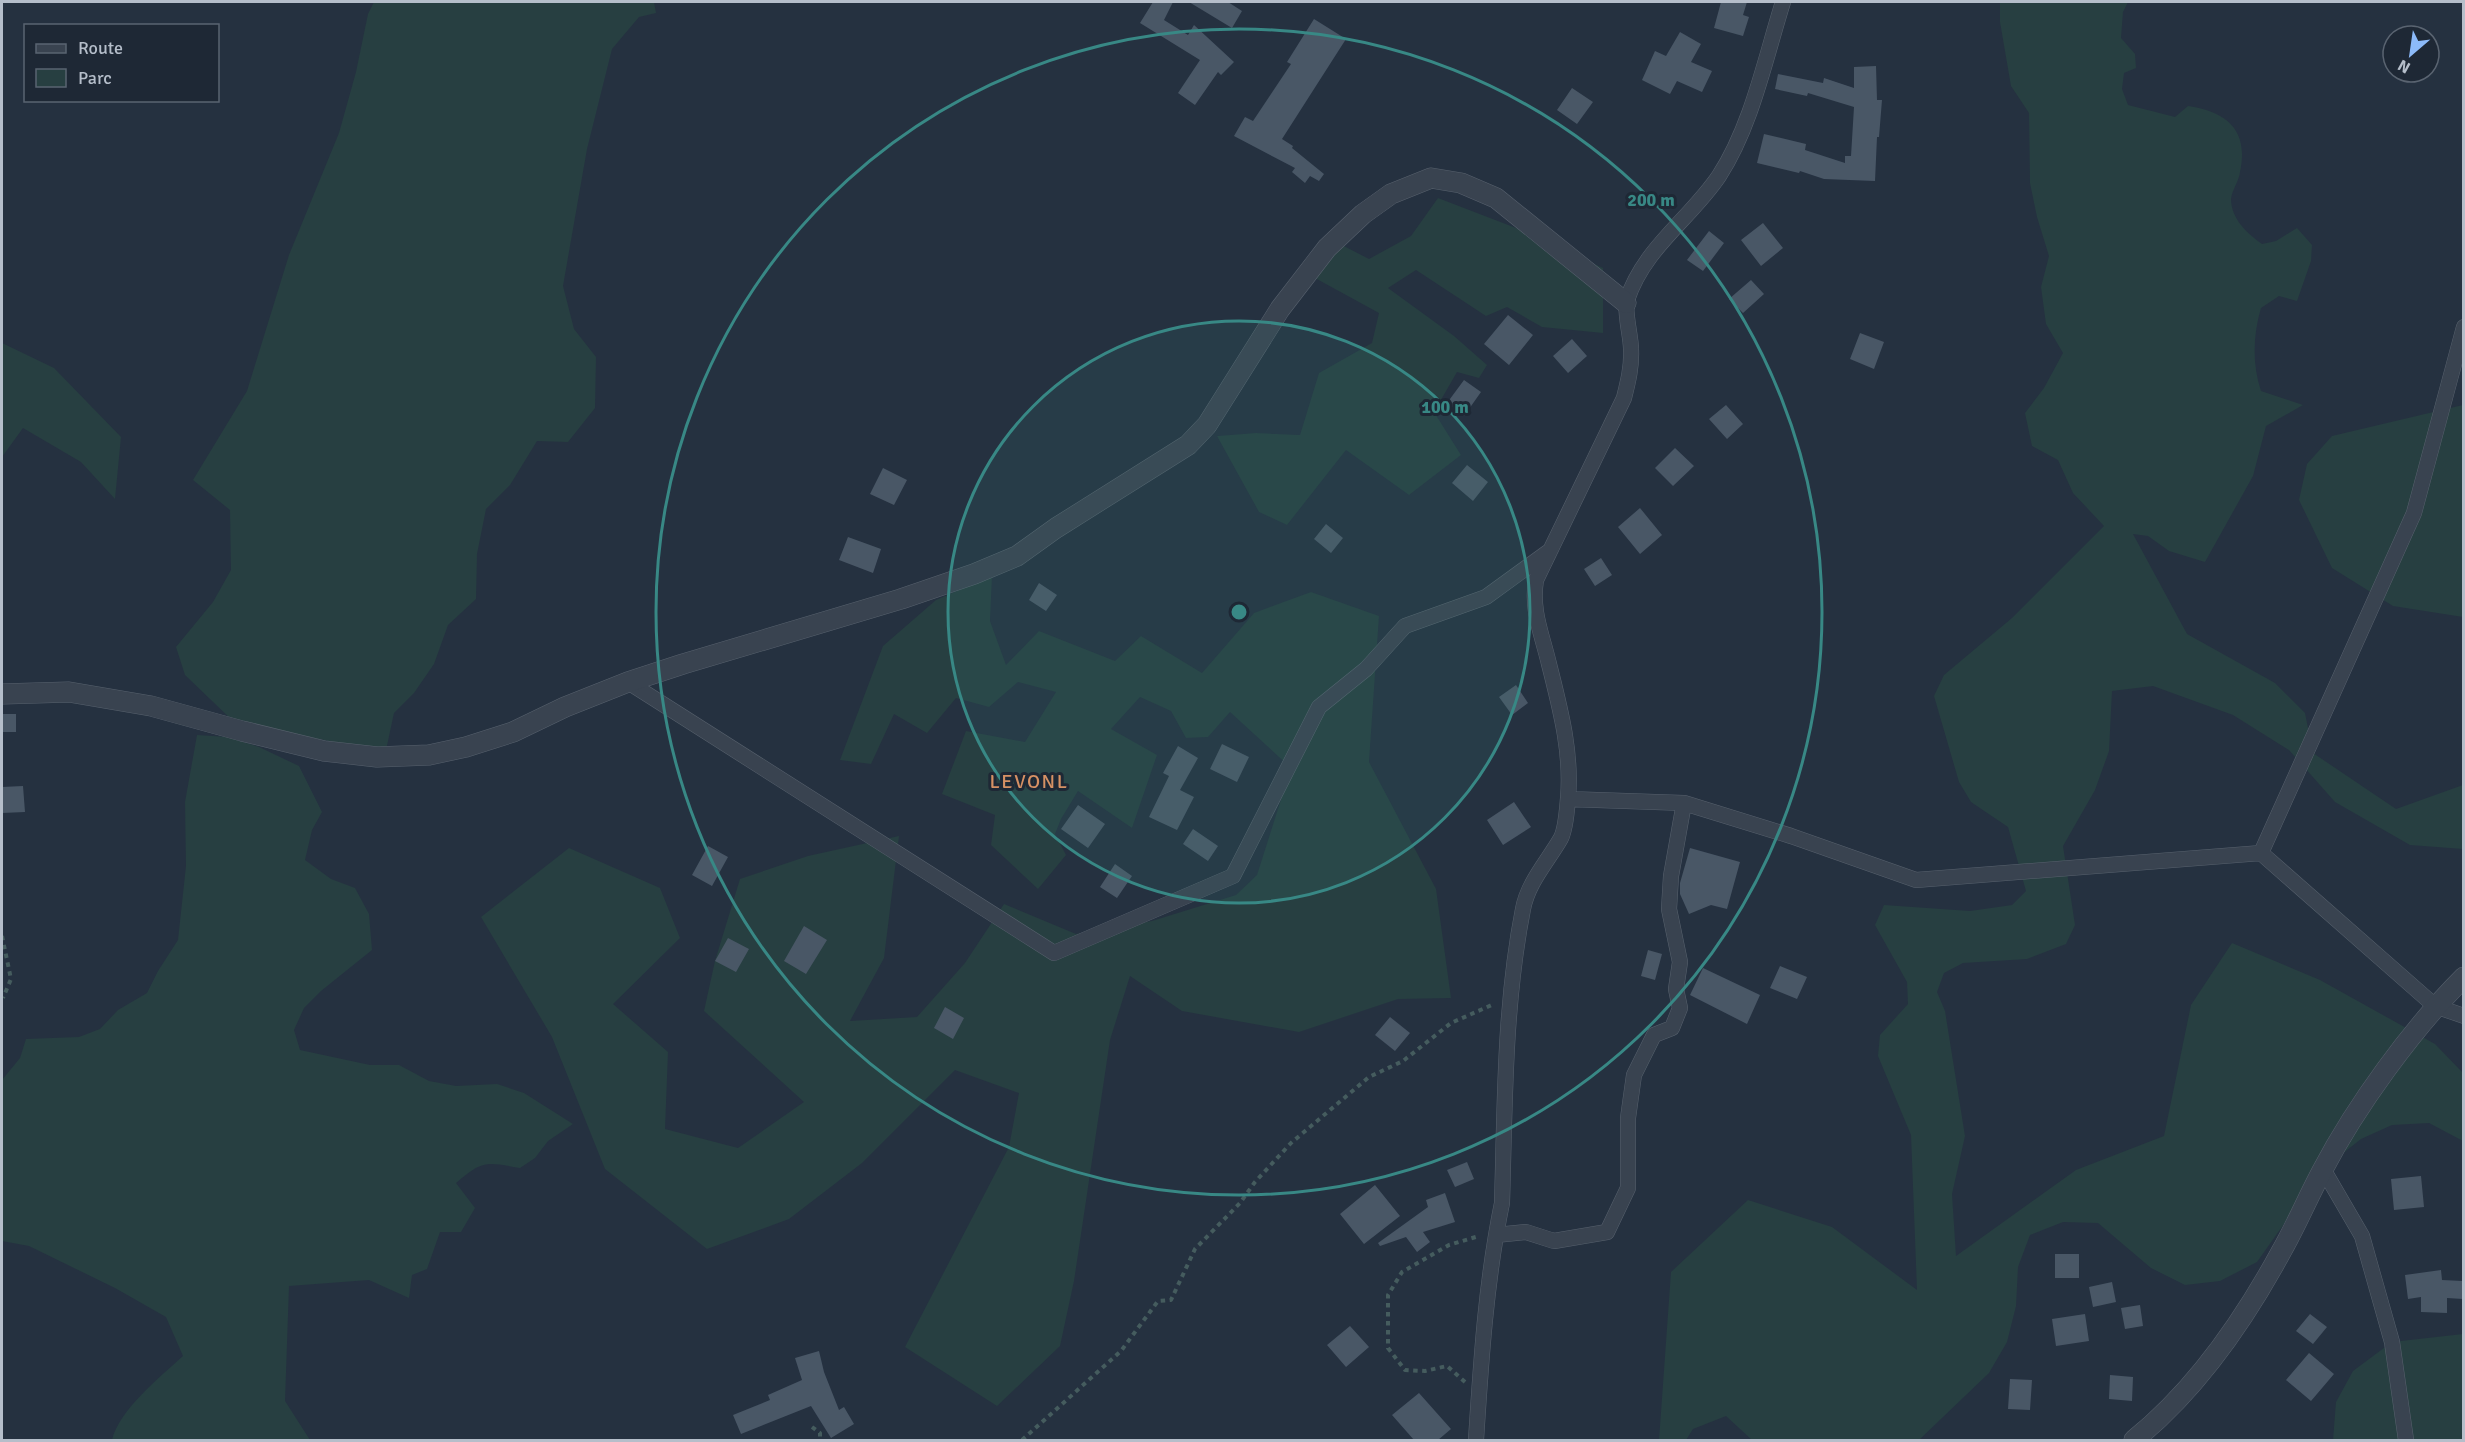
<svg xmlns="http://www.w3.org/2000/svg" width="2465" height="1442" font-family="Signika,sans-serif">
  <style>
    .green { fill: #273f41 }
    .building { fill: #495766 }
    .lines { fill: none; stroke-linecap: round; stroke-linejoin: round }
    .minor-casing { stroke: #57616d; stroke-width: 16 }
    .tertiary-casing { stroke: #57616d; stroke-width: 21 }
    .path { stroke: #455c5e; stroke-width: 4; stroke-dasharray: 4.5 4.5; stroke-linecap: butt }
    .minor { stroke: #394350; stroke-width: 15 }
    .tertiary { stroke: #394350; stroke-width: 20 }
    .ring { fill: none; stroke: #388885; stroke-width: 3 }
    .labels { text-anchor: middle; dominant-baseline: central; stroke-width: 6; stroke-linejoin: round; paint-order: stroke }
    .quarter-label { font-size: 20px; letter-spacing: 1.5px; fill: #d69164; stroke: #1e2835 }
    .centre { fill: #388885; stroke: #1e2835; stroke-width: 3 }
    .ring-label { font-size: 18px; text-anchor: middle; font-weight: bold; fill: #388885; stroke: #1e2835; stroke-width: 6; stroke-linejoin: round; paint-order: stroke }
  </style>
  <rect width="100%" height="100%" fill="#253140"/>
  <path class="green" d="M374 2H654L656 13 639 17 612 49 587 149 563 286 574 329 596 357 595 408 568 442 537 441 510 485 486 509 477 554 476 599 448 625 434 664 414 693 394 713 385 755 324 740 236 724 185 675 176 647 213 602 231 570 230 510 193 480 247 391 289 255 339 133 356 72 368 14Z
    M2000 2H2128L2123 12 2121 38 2135 54 2136 68 2124 73 2122 89 2128 105 2175 117 2188 106C2227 112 2249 130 2240 172 2239 181 2232 190 2231 199 2231 219 2248 234 2262 244L2276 241 2297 228 2312 245 2311 261 2297 301 2279 296 2261 308C2253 335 2252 364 2261 391L2303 405 2266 426 2253 476 2205 562 2169 551 2148 536 2133 534 2187 634 2275 683 2305 713 2313 753 2396 809 2463 785V849L2410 845 2335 802 2289 750 2233 715 2153 686 2112 691 2109 751 2095 790 2063 846 2075 925 2066 944 2027 959 1963 963 1944 973 1937 992 1945 1011 1965 1136 1952 1194 1956 1256 2076 1170 2164 1136 2191 1005 2232 943 2320 980 2435 1044 2463 1073V1141L2429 1123 2392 1125 2361 1139 2323 1169 2257 1262 2220 1281 2185 1285 2151 1268 2098 1223 2063 1222 2030 1235 2018 1267 2016 1306 2007 1342 1989 1373 1919 1440H1752L1726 1416 1693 1429 1686 1440H1659L1671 1272 1748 1200 1832 1227 1917 1290 1911 1135 1878 1056 1880 1035 1908 1004 1907 982 1875 925 1884 905 1970 911 2012 905 2026 891 2008 827 1971 802 1959 782 1934 696 1944 675 2012 618 2104 526 2073 493 2058 460 2032 446 2025 413 2044 388 2063 353 2046 324 2041 287 2049 256 2037 217 2030 183 2029 113 2011 86 2000 22Z
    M1438 198 1516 228 1603 268V333L1542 327 1507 307 1486 316 1416 270 1388 288 1454 336 1487 365 1479 378 1457 372 1434 412 1461 455 1409 495 1346 450 1287 525 1259 512 1217 436 1256 433 1300 435 1319 373 1372 343 1379 313 1315 278 1338 243 1369 259 1411 236Z
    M2 343 54 368 121 437 115 499 81 462 23 428 2 457Z
    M2463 405V617L2393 606 2332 568 2299 500 2307 464 2332 436Z
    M992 576 990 621 1006 665 1039 631 1115 661 1141 636 1202 673 1254 613 1311 592 1379 616 1369 762 1436 889 1451 998 1398 999 1299 1032 1182 1011 1130 976 1110 1040 1074 1281 1060 1346 997 1406 905 1347 1009 1147 1019 1093 955 1070 862 1163 789 1219 707 1249 605 1169 552 1037 481 917 569 848 660 888 680 938 613 1004 668 1052 665 1129 738 1148 804 1102 704 1011 715 961 740 879 808 856 899 836 884 958 850 1021 917 1017 965 963 1004 904 1076 934 1152 921 1236 895 1257 875 1291 768 1230 712 1208 737 1186 738 1171 711 1140 697 1111 729 1157 755 1132 828 1078 791 1061 819 1055 834 1066 855 1038 889 991 845 995 815 942 794 966 731 1025 742 1056 692 1018 682 989 707 956 698 927 733 894 714 871 764 840 760 883 646 936 600Z
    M197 735 228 737 259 747 299 766 322 812 312 830 305 860 331 879 355 888 369 914 372 950 321 991 304 1008 294 1030 300 1050 370 1065H399L429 1081 456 1086 497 1084 524 1093 573 1124 548 1141 535 1158 520 1168C486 1162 483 1160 456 1183L475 1208 461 1232H440L427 1269 412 1275 409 1298 369 1280 289 1286 285 1401 310 1440H112C119 1410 160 1377 183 1356L166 1317 115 1288 29 1246 2 1241V1080L20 1058 26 1039 79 1037 100 1029 118 1010 147 993 158 971 178 940 186 866 185 802Z
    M2463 1334V1440H2333L2336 1402 2353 1371 2392 1342Z"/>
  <path class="building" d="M1153 2H1173L1164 20 1188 35 1194 25 1234 62 1221 75 1218 72 1195 105 1178 93 1200 60 1140 23Z
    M1189 2H1228L1242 11 1232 28Z
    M1721 2H1747L1743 15 1749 17 1743 36 1714 28Z
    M1314 19 1346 39 1282 139 1293 146 1292 148 1324 174 1319 181 1310 176 1305 183 1292 172 1295 168 1234 136 1245 117 1253 121 1291 64 1287 62Z
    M1680 32 1701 44 1691 62 1712 71 1702 92 1677 81 1670 94 1642 80 1655 51 1666 56Z
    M1876 66 1877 100H1882L1879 137H1877L1875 181 1824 179 1800 171 1799 173 1757 163 1764 134 1806 144 1805 150 1845 163V156H1851L1854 107 1808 93 1807 96 1775 89 1778 74 1823 83 1824 78 1854 88V67Z
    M1572 88 1593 102 1577 124 1557 110Z
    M1763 223 1783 248 1761 266 1741 240Z
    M1709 231 1724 243 1703 271 1687 260Z
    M1751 280 1764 294 1743 313 1729 299Z
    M1508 315 1533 335 1509 365 1484 344Z
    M1860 333 1884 342 1874 369 1850 359Z
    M1572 339 1587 356 1568 373 1553 356Z
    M1464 380 1481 392 1464 416 1447 403Z
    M1726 405 1743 424 1727 439 1709 419Z
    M1675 448 1694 466 1673 486 1655 468Z
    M1467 465 1488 482 1473 501 1452 483Z
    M883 468 907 480 894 505 870 494Z
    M1640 508 1662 535 1640 554 1618 527Z
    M1326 524 1343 538 1331 553 1314 539Z
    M848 537 881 549 873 573 839 560Z
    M1601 558 1612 575 1595 586 1584 569Z
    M1039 583 1057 595 1046 611 1029 600Z
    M1516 685 1528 703 1512 715 1499 697Z
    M2 714H16V732H2Z
    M1222 744 1249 757 1237 782 1210 769Z
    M1178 746 1198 758 1180 790 1194 797 1177 830 1149 817 1169 776 1163 773Z
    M23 786 25 812 2 813V787Z
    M1514 802 1531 827 1503 845 1487 820Z
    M1078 805 1105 824 1088 848 1061 829Z
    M1193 829 1218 846 1208 861 1183 844Z
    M708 846 728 857 712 886 692 875Z
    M1690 848 1740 862 1727 909 1711 905 1689 914 1680 894V883Z
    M1115 864 1132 876 1117 898 1100 887Z
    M804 926 827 940 806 974 784 961Z
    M728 938 749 949 736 972 715 961Z
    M1648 950 1662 954 1655 980 1641 976Z
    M1780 966 1807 977 1797 999 1770 988Z
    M1703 968 1760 995 1747 1024 1690 995Z
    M945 1007 964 1018 953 1039 934 1028Z
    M1390 1017 1410 1033 1395 1051 1375 1035Z
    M1467 1162 1474 1179 1455 1187 1447 1170Z
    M2421 1176 2424 1207 2394 1210 2391 1179Z
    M1375 1185 1400 1216 1364 1244 1340 1214Z
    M1445 1193 1455 1222 1423 1232 1430 1242 1417 1252 1406 1237 1380 1246 1378 1243 1428 1207 1426 1200Z
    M2055 1254H2079V1278H2055Z
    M2441 1270 2442 1280 2463 1281V1299L2447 1298V1313L2421 1312V1297L2408 1299 2405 1275Z
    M2112 1282 2116 1302 2093 1307 2089 1287Z
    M2140 1305 2143 1326 2125 1329 2121 1308Z
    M2085 1314 2089 1341 2056 1346 2052 1319Z
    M2310 1314 2327 1327 2313 1344 2296 1331Z
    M1350 1326 1369 1347 1346 1367 1327 1345Z
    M819 1351 824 1372 839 1410 844 1407 854 1424 831 1438 811 1406 741 1434 733 1415 770 1400 768 1395 802 1380 795 1358Z
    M2309 1353 2334 1374 2311 1401 2286 1380Z
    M2110 1375 2133 1377 2132 1401 2109 1399Z
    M2010 1379 2032 1380 2030 1410 2008 1409Z
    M1419 1393 1451 1429 1438 1440H1414L1392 1415Z"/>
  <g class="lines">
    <g class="minor-casing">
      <path id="minor" d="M2464 327 2414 513 2261 853 2435 1006 2464 1016
        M628 682 1054 953 1233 876 1319 707 1366 669 1405 626 1486 597 1548 552
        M1568 799 1684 803 1791 836 1916 880 2261 853
        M2323 1169 2362 1236 2392 1342 2406 1440
        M1496 1235 1526 1232 1554 1241 1607 1232 1628 1188V1118L1634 1075 1654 1035 1672 1028 1680 1008 1676 989 1680 962 1669 909 1671 876 1684 803
        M1476 1440C1481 1361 1486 1281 1502 1203 1505 1106 1504 1006 1523 909 1528 882 1548 861 1561 838 1566 828 1567 809 1568 798 1572 752 1560 708 1549 664 1542 634 1531 611 1536 580L1624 398C1628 382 1632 366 1631 349 1631 336 1624 312 1627 300 1644 248 1690 219 1719 176 1752 125 1765 59 1783 2"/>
    </g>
    <g class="tertiary-casing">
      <path id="tertiary" d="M2 694 69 692 151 706 242 731 324 751 377 757 429 755 466 747 513 732 565 707 628 682 683 664 901 599 974 574 1017 556 1056 528 1188 445 1207 425 1280 309 1327 248 1363 214 1391 194 1431 178 1461 183 1496 198 1626 303
        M2134 1440C2196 1390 2243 1322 2281 1252 2296 1226 2308 1197 2322 1171 2356 1106 2412 1029 2464 977"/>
    </g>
    <path class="path" d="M2 936 11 979 3 998
      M1465 1382 1447 1366 1425 1371 1405 1370 1388 1348V1295L1402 1272 1449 1245 1479 1236
      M812 1427 820 1433V1440
      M1022 1440 1121 1351 1158 1301 1171 1300 1195 1249 1240 1203 1255 1182 1291 1143 1369 1077 1403 1061 1451 1023 1494 1004"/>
    <use href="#minor" class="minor"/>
    <use href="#tertiary" class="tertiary"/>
  </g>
  <circle cx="1239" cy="612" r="291" fill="#388885" fill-opacity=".12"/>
  <g class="ring">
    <circle cx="1239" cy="612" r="291"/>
    <circle cx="1239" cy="612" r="583"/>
  </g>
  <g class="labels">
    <g class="quarter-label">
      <text x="1029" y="781">LEVONL</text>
    </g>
  </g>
  <circle cx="1239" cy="612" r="9" class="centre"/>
  <g class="ring-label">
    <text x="1651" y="206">200 m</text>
    <text x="1445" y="413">100 m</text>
  </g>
  <rect width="2465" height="1442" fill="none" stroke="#b5beca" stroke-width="6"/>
  <rect x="24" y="24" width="195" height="78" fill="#1e2835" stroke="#5a6471" stroke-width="1.5"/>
  <rect x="36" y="44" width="30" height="9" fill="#394350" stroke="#5a6471" stroke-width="1.5"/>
  <text x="78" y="54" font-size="18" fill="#b5beca">Route</text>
  <rect x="36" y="69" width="30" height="18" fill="#273f41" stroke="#5a6471" stroke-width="1.5"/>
  <text x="78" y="84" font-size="18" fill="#b5beca">Parc</text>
  <g transform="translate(2411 54) rotate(209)"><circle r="28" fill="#1e2835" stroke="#5a6471" stroke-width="1.5"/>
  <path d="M0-4.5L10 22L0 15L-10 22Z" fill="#8cbaf9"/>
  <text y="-9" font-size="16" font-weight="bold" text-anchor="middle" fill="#b5beca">N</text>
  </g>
</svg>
